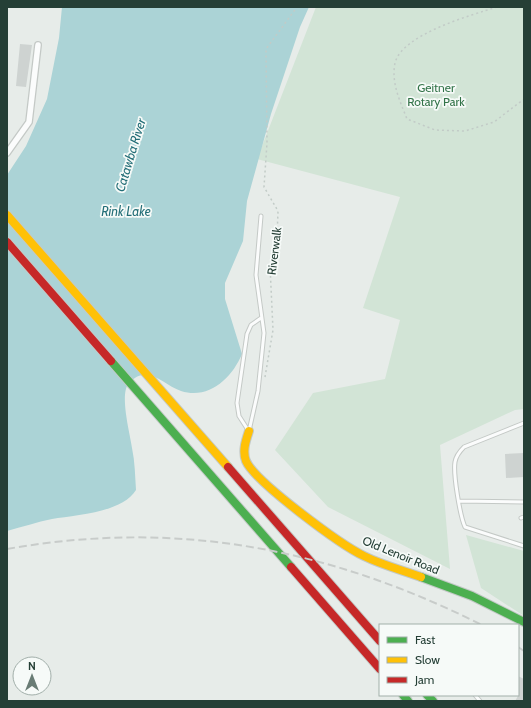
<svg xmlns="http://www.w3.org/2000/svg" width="531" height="708" font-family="Cabin,sans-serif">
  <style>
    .green { fill: #d2e4d6 }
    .water { fill: #abd3d6 }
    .building { fill: #ced3d1 }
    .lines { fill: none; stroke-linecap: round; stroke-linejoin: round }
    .lane-casing { stroke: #c4c9c6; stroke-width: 5 }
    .street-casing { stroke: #c4c9c6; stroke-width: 8 }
    .fast-casing { stroke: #c3c9c6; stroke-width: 10 }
    .slow-casing { stroke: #c3c9c6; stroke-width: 10 }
    .jam-casing { stroke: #c3c9c6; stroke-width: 10 }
    .path { stroke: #c2cbc7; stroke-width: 1.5; stroke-dasharray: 2 3; stroke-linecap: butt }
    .lane { stroke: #fbfcfc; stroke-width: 3 }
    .street { stroke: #fbfcfc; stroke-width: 5.5 }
    .fast { stroke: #4caf50; stroke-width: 8 }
    .slow { stroke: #ffc107; stroke-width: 8 }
    .jam { stroke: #c62828; stroke-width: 8 }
    .rail { stroke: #c8ccca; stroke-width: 2; stroke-dasharray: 8 4; stroke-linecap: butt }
    .labels { text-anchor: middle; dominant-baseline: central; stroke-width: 3.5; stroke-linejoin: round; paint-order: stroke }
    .park-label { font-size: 12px; fill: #327348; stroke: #f6faf8 }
    .street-label { font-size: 12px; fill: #253f36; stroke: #f6faf8 }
    .water-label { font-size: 13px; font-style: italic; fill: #236e77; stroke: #f6faf8 }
  </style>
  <rect width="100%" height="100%" fill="#e7ece9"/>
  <path class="green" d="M316 7H524V409L515 410 440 445 450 569 328 507 275 450 313 393 385 379 400 320 363 308 400 197 257 159Z
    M466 535 524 551V616L481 588Z"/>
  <path class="water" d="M62 7H309L300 27 271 114 247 201 243 241 225 283V299L242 354C232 378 209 400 181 391 163 385 148 363 129 383 119 394 130 433 132 448 135 462 135 476 136 490 122 513 75 515 52 519 37 522 22 527 7 531V175L26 146 47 99 59 38Z"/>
  <path class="building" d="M20 44 32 45 26 87 16 86Z
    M524 453V477L506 478 505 454Z
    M518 676 524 679V701H515L518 696Z"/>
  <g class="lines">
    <g class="lane-casing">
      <path id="lane" d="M524 423 464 447C460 451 456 456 455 462 453 474 460 516 465 527L524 546
        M248 430 239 416 237 403 247 334 251 325 261 318
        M249 431 258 391 264 333 256 275 261 216
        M459 501 524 502
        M521 518 524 517
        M475 695 480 701"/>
    </g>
    <g class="street-casing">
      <path id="street" d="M7 153 29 122 38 45"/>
    </g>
    <g class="fast-casing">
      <path id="fast" d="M111 361 291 567
        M421 577 472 596 524 622
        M403 695 408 701
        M427 695 433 701"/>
    </g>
    <g class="slow-casing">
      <path id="slow" d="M7 215 228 467
        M249 431C246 440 242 451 246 461 255 482 341 545 364 556 382 565 402 570 421 577"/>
    </g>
    <g class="jam-casing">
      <path id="jam" d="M7 242 111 361
        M228 467 380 641
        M291 567 380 669"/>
    </g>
    <path class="path" d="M497 7C472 15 402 34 395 63 391 83 400 101 407 119L435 130 465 131 494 122 524 99
      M265 377 273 330 270 266 277 238 278 211 264 187 267 143 266 49 297 7"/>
    <use href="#lane" class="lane"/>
    <use href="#street" class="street"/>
    <use href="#fast" class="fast"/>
    <use href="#slow" class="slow"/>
    <use href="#jam" class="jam"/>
    <path class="rail" d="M7 549C177 519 328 548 482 625
      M518 647 524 651"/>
  </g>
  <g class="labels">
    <g class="park-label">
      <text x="436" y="87">Geitner<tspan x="436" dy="14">Rotary Park</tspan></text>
    </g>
    <g class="street-label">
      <text transform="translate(274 251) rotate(-83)">Riverwalk</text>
      <text transform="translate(401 555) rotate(22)">Old Lenoir Road</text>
    </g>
    <g class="water-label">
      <text transform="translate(130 155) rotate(-73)">Catawba River</text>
      <text x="126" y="211">Rink Lake</text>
    </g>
  </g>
  <rect width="531" height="708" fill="none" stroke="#253f36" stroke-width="16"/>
  <rect x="379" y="624" width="140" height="72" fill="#f6faf8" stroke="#a2afaa"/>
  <rect x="387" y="637" width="20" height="6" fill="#4caf50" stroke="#a2afaa"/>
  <text x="415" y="644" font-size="12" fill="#253f36">Fast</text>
  <rect x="387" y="657" width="20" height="6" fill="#ffc107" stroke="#a2afaa"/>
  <text x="415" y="664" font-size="12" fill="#253f36">Slow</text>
  <rect x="387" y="677" width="20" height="6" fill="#c62828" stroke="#a2afaa"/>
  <text x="415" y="684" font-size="12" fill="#253f36">Jam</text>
  <g transform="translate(32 676)"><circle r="19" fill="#f6faf8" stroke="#a2afaa"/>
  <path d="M0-3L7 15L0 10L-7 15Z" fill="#697c75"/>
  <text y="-6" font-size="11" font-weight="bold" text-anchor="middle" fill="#253f36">N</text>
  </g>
</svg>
